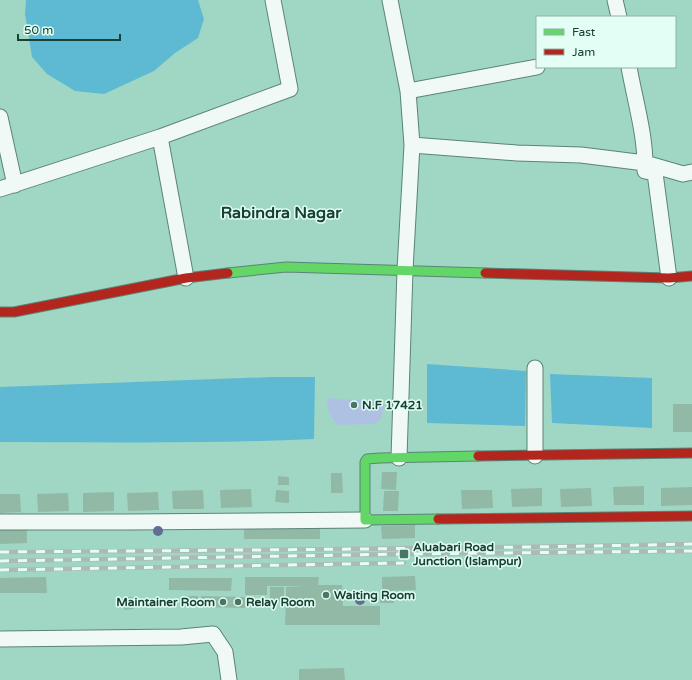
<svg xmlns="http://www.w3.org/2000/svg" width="692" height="680" font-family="'Varela Round',sans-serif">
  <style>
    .green { fill: #aec1e3 }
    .water { fill: #5ebad3 }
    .building { fill: #92b9a5 }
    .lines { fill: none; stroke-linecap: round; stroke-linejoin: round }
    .street-casing { stroke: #5a8477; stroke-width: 17 }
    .fast-casing { stroke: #5a8477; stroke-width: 11 }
    .jam-casing { stroke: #5a8477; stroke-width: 11 }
    .street { stroke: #f1f9f6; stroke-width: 15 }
    .fast { stroke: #63d668; stroke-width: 9 }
    .jam { stroke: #b3261e; stroke-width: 9 }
    .rail-casing { stroke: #acbab6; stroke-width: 4.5 }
    .rail { stroke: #e3fef4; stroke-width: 3; stroke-dasharray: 9; stroke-linecap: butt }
    .tree { fill: #626c94 }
    .poi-dot { fill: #477666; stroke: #e3fef4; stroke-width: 1.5 }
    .labels { text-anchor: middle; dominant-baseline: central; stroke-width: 3; stroke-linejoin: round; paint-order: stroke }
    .poi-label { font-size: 12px; font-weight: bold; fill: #174134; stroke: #e3fef4; text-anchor: start }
    .district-label { font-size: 16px; font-weight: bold; fill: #174134; stroke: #e3fef4 }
  </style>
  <rect width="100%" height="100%" fill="#a0d7c4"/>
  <path class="green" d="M329 398 382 402 385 406 380 420 374 424 339 425C331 420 327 410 327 401Z"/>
  <path class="water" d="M26 0H198L204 19 198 38 175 53 154 71 104 94 75 91 47 74 32 57 25 14Z
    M427 364 526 371 525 426 427 423Z
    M550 374 652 378V428L552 423Z
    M272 377H315L314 439C209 444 105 442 0 442V387Z"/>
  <path class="building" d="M673 404H692V432H673Z
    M382 472H397L396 490 381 489Z
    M331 473H342L343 493H331Z
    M278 476 289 477V485H278Z
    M644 486V505H614L613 487Z
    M692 487V505L661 506V488Z
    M542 488V506L512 507 511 489Z
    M591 488 592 506 561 507 560 489Z
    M251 489 252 507 221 508 220 490Z
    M203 490 204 509H173L172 491Z
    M276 490 289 491V503L275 502Z
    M461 490H492L493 508 462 509Z
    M384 491H399L398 511H383Z
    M114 492V511L83 512V493Z
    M158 492 159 510 128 511 127 493Z
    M68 493 69 511 38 512 37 494Z
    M0 494H20L21 512 0 513Z
    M415 525V538L382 539 381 526Z
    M320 526V539H244V527Z
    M0 530H27V543L0 544Z
    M415 576 416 590 382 591V577Z
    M46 577 47 593H0V578Z
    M245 577H319L318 585H342L343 606H380V625H285L286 602 315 601H286V587L304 586H267V595H245Z
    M169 578H232L231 591 169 590Z
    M270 587H284V602H270Z
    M380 595 394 596V603H380Z
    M185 596H198V607H185Z
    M201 596 245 597V608L201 607Z
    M124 597H133L134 609 124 610Z
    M344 668 345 680H299V669Z"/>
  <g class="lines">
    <g class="street-casing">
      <path id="street" d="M390 0 408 91 412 145 405 270 399 458
        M615 0 619 17
        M629 67C635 101 646 136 645 171L655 173 669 278
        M408 91 537 67
        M0 117 15 185
        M160 137 186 278
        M412 145 517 153 581 155 645 163 683 174 692 172
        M0 189 160 137 290 89 273 0
        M535 368V456
        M0 522H129L365 520
        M0 639 181 637 213 634 225 652 229 680"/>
    </g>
    <g class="fast-casing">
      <path id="fast" d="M228 273 286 267 485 273
        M438 519 365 520V462L367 459 380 458 478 456"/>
    </g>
    <g class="jam-casing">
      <path id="jam" d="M485 273 669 278 692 276
        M0 312H14L186 278 228 273
        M478 456 692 453
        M438 519 692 516"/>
    </g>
    <use href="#street" class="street"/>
    <use href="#fast" class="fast"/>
    <use href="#jam" class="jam"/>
    <g class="rail-casing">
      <path id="rail" d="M0 552C231 550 461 549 692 544
        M0 561 404 554 692 551
        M0 570 404 563"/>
    </g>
    <use href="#rail" class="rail"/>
  </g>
  <g class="tree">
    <circle cx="158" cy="531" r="5"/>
    <circle cx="360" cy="600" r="5"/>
  </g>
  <g class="poi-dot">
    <circle cx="354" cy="405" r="4"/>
    <rect x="399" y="549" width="10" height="10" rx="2"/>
    <circle cx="326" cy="595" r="4"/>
    <circle cx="223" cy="602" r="4"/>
    <circle cx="238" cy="602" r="4"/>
  </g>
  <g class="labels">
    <g class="poi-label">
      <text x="362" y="405">N.F 17421</text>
      <text x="413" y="547">Aluabari Road<tspan x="413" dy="14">Junction (Islampur)</tspan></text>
      <text x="334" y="595">Waiting Room</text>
      <text x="215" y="602" text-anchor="end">Maintainer Room</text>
      <text x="246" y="602">Relay Room</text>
    </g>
    <g class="district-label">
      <text x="281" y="213">Rabindra Nagar</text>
    </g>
  </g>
  <rect x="536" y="16" width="140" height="52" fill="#e3fef4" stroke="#91b2a7"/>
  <rect x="544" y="29" width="20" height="6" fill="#63d668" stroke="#91b2a7"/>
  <text x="572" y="36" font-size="12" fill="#174134">Fast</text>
  <rect x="544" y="49" width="20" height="6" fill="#b3261e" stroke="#91b2a7"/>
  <text x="572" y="56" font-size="12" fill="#174134">Jam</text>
  <path d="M18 34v6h102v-6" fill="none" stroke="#174134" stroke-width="2"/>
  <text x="24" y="34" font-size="12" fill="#174134" stroke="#e3fef4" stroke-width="3" paint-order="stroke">50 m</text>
</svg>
